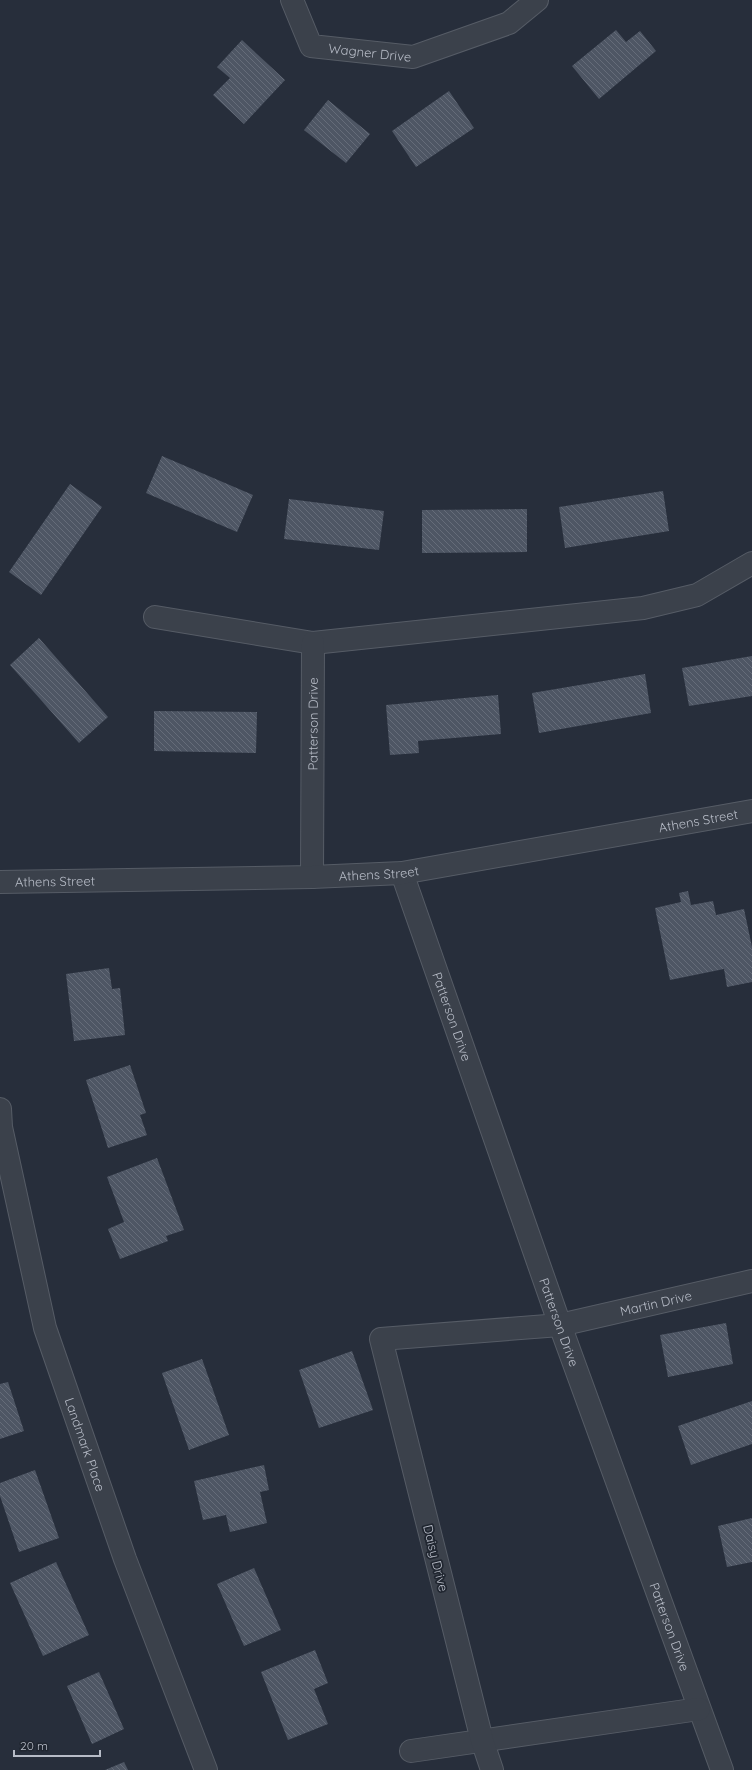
<svg xmlns="http://www.w3.org/2000/svg" width="752" height="1770" font-family="Quicksand,sans-serif">
  <style>
    .building { fill: url(#building-back-hatch) }
    .lines { fill: none; stroke-linecap: round; stroke-linejoin: round }
    .street-casing { stroke: #565c66; stroke-width: 24 }
    .street { stroke: #3b414b; stroke-width: 22 }
    .labels { text-anchor: middle; dominant-baseline: central; stroke-width: 3.5; stroke-linejoin: round; paint-order: stroke }
    .street-label { font-size: 13px; fill: #b7bcc7; stroke: #202630 }
  </style>
  <defs>
    <pattern id="building-back-hatch" width="6" height="6" patternUnits="userSpaceOnUse"><rect width="6" height="6" fill="#4e5664"/><path d="M-1 5l2 2M0 0l6 6M5-1l2 2" fill="none" stroke="#656c79"/></pattern>
  </defs>
  <rect width="100%" height="100%" fill="#272e3b"/>
  <path class="building" d="M616 30 626 42 640 31 656 51 599 99 572 66Z
    M242 40 285 80 244 124 213 95 230 78 217 67Z
    M449 91 474 128 416 167 392 131Z
    M328 100 370 134 346 163 304 130Z
    M162 456 253 495 237 532 146 493Z
    M70 484 102 507 41 595 9 572Z
    M663 491 669 531 565 548 559 507Z
    M289 499 384 511 379 550 284 539Z
    M527 509V552L422 553V510Z
    M39 638 108 717 79 743 10 665Z
    M752 656V696L689 706 682 668Z
    M645 674 651 713 539 733 532 693Z
    M498 695 501 734 418 741 419 753 390 755 386 705Z
    M154 711 257 712 256 753 154 751Z
    M688 891 691 905 713 901 716 915 744 909 752 947V982L727 987 724 969 670 980 655 908 681 902 679 893Z
    M109 968 112 989 120 988 125 1035 74 1041 66 974Z
    M130 1065 146 1113 140 1115 147 1135 108 1148 86 1080Z
    M157 1158 184 1230 166 1236 168 1241 120 1259 108 1229 124 1222 107 1177Z
    M726 1323 733 1364 668 1377 660 1335Z
    M352 1351 373 1410 319 1428 299 1370Z
    M202 1359 229 1435 189 1450 162 1373Z
    M8 1382 24 1431 0 1439V1384Z
    M752 1401V1444L691 1465 678 1426Z
    M264 1465 269 1490 260 1492 267 1523 230 1532 226 1515 203 1520 194 1481Z
    M35 1470 59 1538 19 1552 0 1496V1483Z
    M752 1518V1562L727 1567 718 1526Z
    M56 1562 89 1635 43 1656 10 1583Z
    M254 1568 281 1630 244 1646 217 1584Z
    M315 1650 328 1683 314 1689 328 1724 288 1740 261 1672Z
    M99 1672 124 1729 92 1744 67 1686Z
    M124 1762 128 1770H105Z"/>
  <g class="lines">
    <g class="street-casing">
      <g id="street">
        <path id="s1" d="M292 0 311 46 413 57 509 23 537 0"/>
        <path d="M155 617 313 643 643 608 697 595 752 563"/>
        <path id="s2" d="M402 873 560 1325 722 1770"/>
        <path id="s3" d="M312 877 313 643"/>
        <path id="s4" d="M0 882 312 877 402 873 752 811"/>
        <path id="s5" d="M0 1109 1 1127 45 1328 125 1559 206 1770"/>
        <path d="M411 1751 699 1709"/>
        <path id="s6" d="M492 1770 482 1740 381 1339 560 1325 752 1281"/>
      </g>
    </g>
    <use href="#street" class="street"/>
  </g>
  <g class="labels">
    <g class="street-label">
      <text stroke="none"><textPath href="#s1" startOffset="109">Wagner Drive</textPath></text>
      <text stroke="none"><textPath href="#s3" startOffset="153">Patterson Drive</textPath></text>
      <text stroke="none"><textPath href="#s4" startOffset="703">Athens Street</textPath></text>
      <text stroke="none"><textPath href="#s4" startOffset="379">Athens Street</textPath></text>
      <text stroke="none"><textPath href="#s4" startOffset="55">Athens Street</textPath></text>
      <text stroke="none"><textPath href="#s2" startOffset="152">Patterson Drive</textPath></text>
      <text stroke="none"><textPath href="#s6" startOffset="723">Martin Drive</textPath></text>
      <text stroke="none"><textPath href="#s2" startOffset="476">Patterson Drive</textPath></text>
      <text stroke="none"><textPath href="#s5" startOffset="347">Landmark Place</textPath></text>
      <text transform="translate(436 1558) rotate(76)">Daisy Drive</text>
      <text stroke="none"><textPath href="#s2" startOffset="800">Patterson Drive</textPath></text>
    </g>
  </g>
  <path d="M14 1750v6h86v-6" fill="none" stroke="#b7bcc7" stroke-width="2"/>
  <text x="20" y="1750" font-size="12" fill="#b7bcc7" stroke="#202630" stroke-width="3" paint-order="stroke">20 m</text>
</svg>
